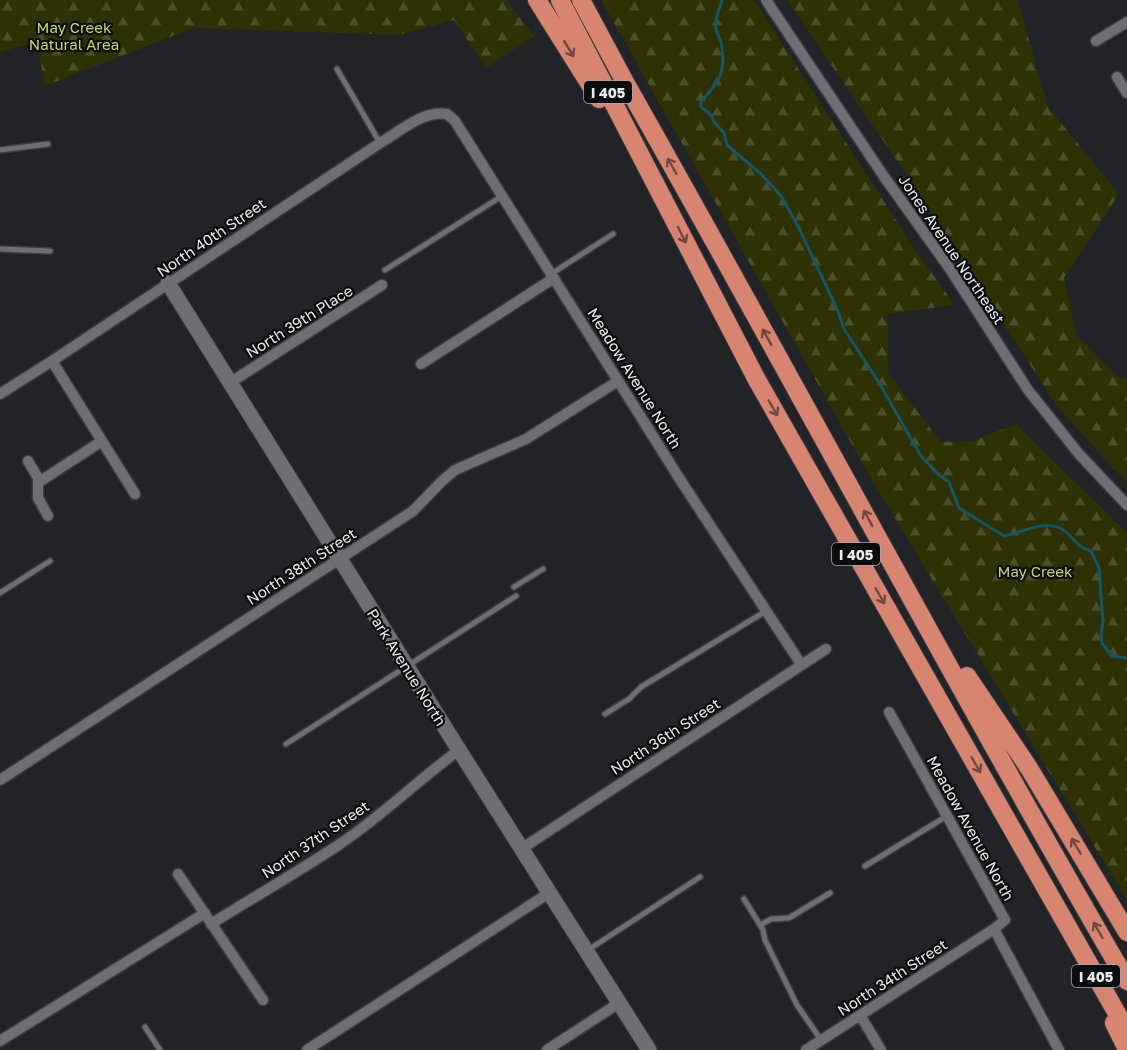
<svg xmlns="http://www.w3.org/2000/svg" width="1127" height="1050" font-family="'Golos Text',sans-serif">
  <style>
    .forest { fill: url(#forest-firs) }
    .lines { fill: none; stroke-linecap: round; stroke-linejoin: round }
    .stream { stroke: #155568; stroke-width: 3 }
    .lane-casing { stroke: #3c3d40; stroke-width: 8 }
    .street-casing { stroke: #3c3d40; stroke-width: 13 }
    .secondary-casing { stroke: #3c3d40; stroke-width: 17 }
    .highway-casing { stroke: #3c3d40; stroke-width: 20 }
    .lane { stroke: #6d6f73; stroke-width: 5 }
    .street { stroke: #6d6f73; stroke-width: 10 }
    .secondary { stroke: #6d6f73; stroke-width: 15 }
    .highway { stroke: #d78571; stroke-width: 18 }
    .oneway { stroke: #714840 }
    .labels { text-anchor: middle; dominant-baseline: central; stroke-width: 4.5; stroke-linejoin: round; paint-order: stroke }
    .shield { fill: #0b0c0e; stroke: #a6a7aa; stroke-width: 1.5 }
    .shield-label { font-size: 14px; font-weight: bold; fill: #e9eaed }
    .park-label { font-size: 15px; fill: #c7d55c; stroke: #0b0c0e }
    .street-label { font-size: 15px; fill: #e9eaed; stroke: #0b0c0e }
  </style>
  <defs>
    <pattern id="forest-firs" width="22" height="20" patternUnits="userSpaceOnUse" patternTransform="scale(1.5)"><rect width="22" height="20" fill="#2d3103"/><path d="M5 1l3.5 6h-7zM16 11l3.5 6h-7z" fill="#4b4f28"/></pattern>
  </defs>
  <rect width="100%" height="100%" fill="#212326"/>
  <path class="forest" d="M0 0H506L534 36 486 68 454 20 399 35 193 28 45 86 37 42 0 52Z
    M601 0H754L916 251 955 305 888 314V373L941 442 972 441 1016 424 1127 533V900L876 487Z
    M787 0H1018L1048 107 1119 194 1064 278 1077 336 1117 376 1127 379V483L1057 406 923 199Z"/>
  <g class="lines">
    <path class="stream" d="M722 0C720 9 714 19 716 28 716 33 720 37 721 42 727 70 720 82 701 101V107L711 115 714 122 724 133 727 145 761 174 781 196 799 228 837 309 844 329 878 381 921 456 938 474 949 482 959 508 1004 536C1021 533 1043 520 1060 528 1072 534 1078 549 1091 551L1099 568 1103 621 1101 634 1102 643 1112 656 1127 658"/>
    <g class="lane-casing">
      <path id="lane" d="M337 69 380 143
        M0 150 48 144
        M0 249 50 251
        M385 270 502 196
        M551 274 613 234
        M514 587 543 569
        M0 593 50 561
        M605 714 629 699 641 687 766 611
        M286 744 516 596
        M865 866 947 816
        M744 899 763 930 765 940 797 1005 821 1040
        M760 925 771 919 789 918 830 893
        M588 950 700 877
        M145 1027 160 1050"/>
    </g>
    <g class="street-casing">
      <path id="street" d="M766 0 885 178 950 269 1028 390 1079 454 1127 505
        M1096 41 1127 22
        M1117 77 1127 93
        M52 361 135 494
        M421 364 554 278
        M231 382 382 285
        M0 394 52 361 380 143C399 132 423 110 447 114L455 121 681 481 801 664
        M28 461 38 478V498L48 516
        M39 482 102 441
        M889 712 1005 920 994 929 1059 1050
        M0 780 413 511 442 481 455 470 526 439 618 381
        M521 849 826 649
        M178 874 263 1000
        M211 924C254 897 298 872 340 844 382 816 418 780 459 750
        M860 1015 881 1050
        M0 1041 205 913
        M307 1050 549 893
        M547 1050 619 1003
        M806 1050 994 929"/>
    </g>
    <g class="secondary-casing">
      <path id="secondary" d="M168 283 459 750 649 1050"/>
    </g>
    <g class="highway-casing">
      <path id="highway" d="M537 0 599 99
        M560 0 757 380 1127 1031
        M581 0 626 84C795 382 955 685 1127 981
        M967 676 1029 768 1127 932
        M1114 1023 1127 1049"/>
    </g>
    <use href="#lane" class="lane"/>
    <use href="#street" class="street"/>
    <use href="#secondary" class="secondary"/>
    <use href="#highway" class="highway"/>
  </g>
  <defs><path id="oneway-shaft" d="M-6 0H5M1.5-3L5.5 0L1.5 3" fill="none" stroke-width="1.6" stroke-linecap="round" stroke-linejoin="round" transform="scale(1.5)"/></defs>
  <g class="oneway">
    <use href="#oneway-shaft" transform="translate(569 49) rotate(59)"/>
    <use href="#oneway-shaft" transform="translate(672 166) rotate(-120)"/>
    <use href="#oneway-shaft" transform="translate(682 235) rotate(63)"/>
    <use href="#oneway-shaft" transform="translate(767 337) rotate(-119)"/>
    <use href="#oneway-shaft" transform="translate(773 408) rotate(60)"/>
    <use href="#oneway-shaft" transform="translate(868 518) rotate(-119)"/>
    <use href="#oneway-shaft" transform="translate(880 596) rotate(60)"/>
    <use href="#oneway-shaft" transform="translate(976 765) rotate(60)"/>
    <use href="#oneway-shaft" transform="translate(1076 846) rotate(-121)"/>
    <use href="#oneway-shaft" transform="translate(1098 930) rotate(-120)"/>
  </g>
  <g class="labels">
    <g class="shield">
      <rect x="584" y="81" width="48" height="22" rx="4.5"/>
      <rect x="832" y="543" width="48" height="22" rx="4.5"/>
      <rect x="1072" y="965" width="48" height="22" rx="4.5"/>
    </g>
    <g class="shield-label">
      <text x="608" y="92">I 405</text>
      <text x="856" y="554">I 405</text>
      <text x="1096" y="976">I 405</text>
    </g>
    <g class="park-label">
      <text x="74" y="27">May Creek<tspan x="74" dy="17">Natural Area</tspan></text>
      <text x="1035" y="571">May Creek</text>
    </g>
    <g class="street-label">
      <text transform="translate(211 237) rotate(-34)">North 40th Street</text>
      <text transform="translate(952 249) rotate(56)">Jones Avenue Northeast</text>
      <text transform="translate(299 321) rotate(-32)">North 39th Place</text>
      <text transform="translate(635 378) rotate(58)">Meadow Avenue North</text>
      <text transform="translate(301 566) rotate(-33)">North 38th Street</text>
      <text transform="translate(407 667) rotate(58)">Park Avenue North</text>
      <text transform="translate(665 736) rotate(-33)">North 36th Street</text>
      <text transform="translate(971 828) rotate(61)">Meadow Avenue North</text>
      <text transform="translate(315 839) rotate(-34)">North 37th Street</text>
      <text transform="translate(892 977) rotate(-33)">North 34th Street</text>
    </g>
  </g>
</svg>
